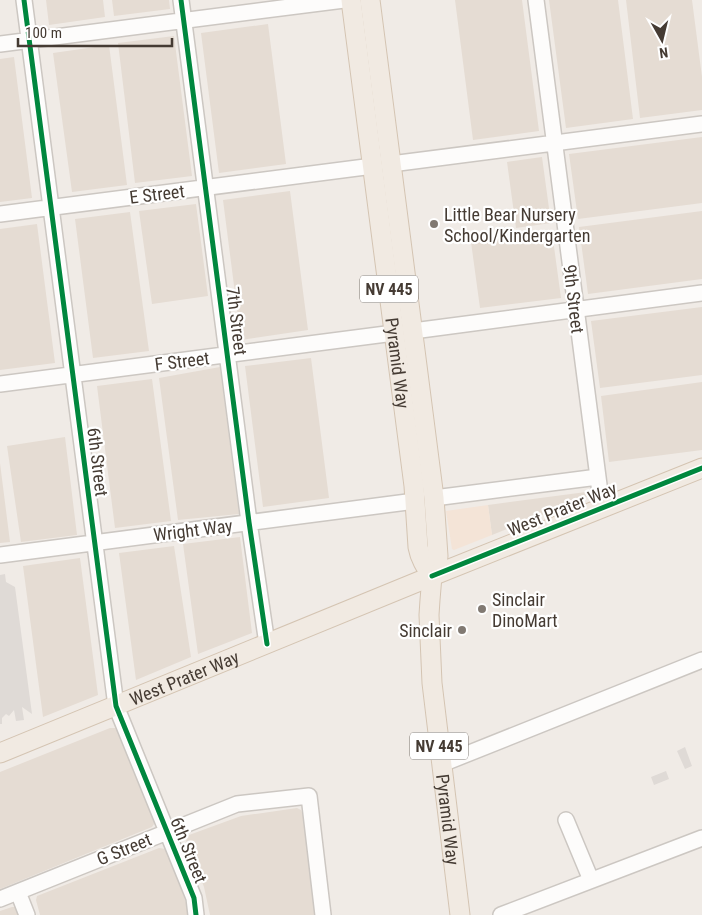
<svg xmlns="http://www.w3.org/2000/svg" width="702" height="915" font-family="'Roboto Condensed',sans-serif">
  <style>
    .residential { fill: #e5dcd3 }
    .commercial { fill: #f4e4d7 }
    .parking { fill: #dfdad6 }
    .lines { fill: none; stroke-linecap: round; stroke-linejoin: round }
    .minor-casing { stroke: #ccc7c2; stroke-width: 18 }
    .major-casing { stroke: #d4c4b2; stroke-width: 21 }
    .minor { stroke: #fdfcfb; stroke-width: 15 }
    .major { stroke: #f1eae2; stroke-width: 19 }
    .cycleway-casing { stroke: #fff; stroke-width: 8 }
    .cycleway { stroke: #00873e; stroke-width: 5 }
    .poi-dot { fill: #817972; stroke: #fff; stroke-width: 2 }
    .labels { text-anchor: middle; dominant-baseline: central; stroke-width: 4.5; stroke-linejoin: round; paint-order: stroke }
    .shield { fill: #fff; stroke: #7d7670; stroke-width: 1 }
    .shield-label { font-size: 16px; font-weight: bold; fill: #453b33 }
    .street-label { font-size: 18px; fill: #453b33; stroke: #fff }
    .poi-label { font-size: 18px; fill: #453b33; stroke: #fff; text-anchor: start }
  </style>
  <rect width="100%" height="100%" fill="#f0ebe6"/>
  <path class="residential" d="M46 0H103L105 17 49 25Z
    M112 0H169L170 9 114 16Z
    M455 0H522L539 131 473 140Z
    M549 0H618L633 119 566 128Z
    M626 0H692L702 77V110L640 118Z
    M268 24 286 164 219 173 201 33Z
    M174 36 192 176 135 183 118 43Z
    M109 45 127 185 72 192 53 53Z
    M14 57 32 198 0 202V59Z
    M702 137V203L578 219 569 154Z
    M542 157 551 223 516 228 507 162Z
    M290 191 308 330 241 340 223 200Z
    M196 204 208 296 152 304 139 211Z
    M702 211V279L588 294 579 227Z
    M130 212 149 351 93 358 75 219Z
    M37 224 55 363 0 370V229Z
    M552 232 561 298 480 308 471 242Z
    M702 307V375L600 388 591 321Z
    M311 358 329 498 263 507 245 366Z
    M220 367 239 514 178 520 159 378Z
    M152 379 171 521 115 528 97 386Z
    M702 382V450L609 462 601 396Z
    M65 437 77 535 21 542 7 446Z
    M0 463 10 542 0 543Z
    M586 492 587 497 492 535 488 505Z
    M240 537 252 633 198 654 183 544Z
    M174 546 191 657 136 680 119 553Z
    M80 558 98 695 43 717 23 566Z
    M110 728H115L118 730 154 818V824L152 827 0 889V772Z
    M297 808 301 810 303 815 315 915H210L204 887 187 844 186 839 189 835 241 816Z
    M159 848 166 849 178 880 186 903 188 915H40L36 900 37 896Z
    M12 907H15L18 910 20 915H0V911Z"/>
  <path class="commercial" d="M488 505 492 535 454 550 452 549 446 511Z"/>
  <path class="parking" d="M5 574 6 582 15 587 32 714 22 707 24 720 16 721 14 710 9 716 6 714 2 718V724H0V575Z
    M685 747 692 766 685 769 677 751Z
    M666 771 669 779 654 785 651 777Z"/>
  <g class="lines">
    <g class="minor-casing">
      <path id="minor" d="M24 0 116 706 194 898 196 915
        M181 0 249 522 267 644
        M536 0 602 508
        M0 44 344 0
        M391 164 702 124
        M0 214 373 166
        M413 331 702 293
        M0 384 394 333
        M434 498 598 477
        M0 555 415 501
        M442 764 702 660
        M566 820 591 880
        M18 892 27 915
        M0 899 237 804 309 796 323 915
        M501 915 702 838"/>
    </g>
    <g class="major-casing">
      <g id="major">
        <path id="s1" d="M351 0 414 486 418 547C420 558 425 566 432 576"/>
        <path id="s2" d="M370 0 434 498 438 556 437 564 432 576 430 600 429 615 432 683 460 915"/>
        <path id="s3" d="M0 753 432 576 702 468"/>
      </g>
    </g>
    <use href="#minor" class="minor"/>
    <use href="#major" class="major"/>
    <g class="cycleway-casing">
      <path id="cycleway" d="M24 0 116 706 194 898 196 915
        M181 0 249 522 267 644
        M432 576 702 468"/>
    </g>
    <use href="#cycleway" class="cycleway"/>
  </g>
  <g class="poi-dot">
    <circle cx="434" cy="224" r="5"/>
    <circle cx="482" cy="609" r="5"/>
    <circle cx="462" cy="630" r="5"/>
  </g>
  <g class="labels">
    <g class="shield">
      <rect x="360" y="275.5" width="58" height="27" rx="4"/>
      <rect x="410" y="732.5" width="58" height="27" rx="4"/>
    </g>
    <g class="shield-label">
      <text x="389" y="289">NV 445</text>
      <text x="439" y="746">NV 445</text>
    </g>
    <g class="street-label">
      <text transform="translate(157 194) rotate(-7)">E Street</text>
      <text transform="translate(574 299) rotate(83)">9th Street</text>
      <text transform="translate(237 321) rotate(83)">7th Street</text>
      <text transform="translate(182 361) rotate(-7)">F Street</text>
      <text stroke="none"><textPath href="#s1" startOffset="366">Pyramid Way</textPath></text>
      <text transform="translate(98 462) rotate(83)">6th Street</text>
      <text transform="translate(562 509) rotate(-22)">West Prater Way</text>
      <text transform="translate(193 530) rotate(-7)">Wright Way</text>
      <text stroke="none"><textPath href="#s3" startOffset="199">West Prater Way</textPath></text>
      <text stroke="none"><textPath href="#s2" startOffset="826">Pyramid Way</textPath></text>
      <text transform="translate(124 849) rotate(-22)">G Street</text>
      <text transform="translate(189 850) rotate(68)">6th Street</text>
    </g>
    <g class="poi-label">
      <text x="444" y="214">Little Bear Nursery<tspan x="444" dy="21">School/Kindergarten</tspan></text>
      <text x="492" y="599">Sinclair<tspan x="492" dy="21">DinoMart</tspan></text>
      <text x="452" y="630" text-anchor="end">Sinclair</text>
    </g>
  </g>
  <g transform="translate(662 40) rotate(172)" stroke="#ffffff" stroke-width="4" paint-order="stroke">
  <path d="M0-4L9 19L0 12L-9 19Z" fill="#453b33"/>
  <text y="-8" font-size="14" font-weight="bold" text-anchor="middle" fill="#453b33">N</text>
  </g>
  <path d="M18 38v8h154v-8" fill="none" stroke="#453b33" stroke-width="2.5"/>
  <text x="25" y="38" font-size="15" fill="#453b33" stroke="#ffffff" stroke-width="4" paint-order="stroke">100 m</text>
</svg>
